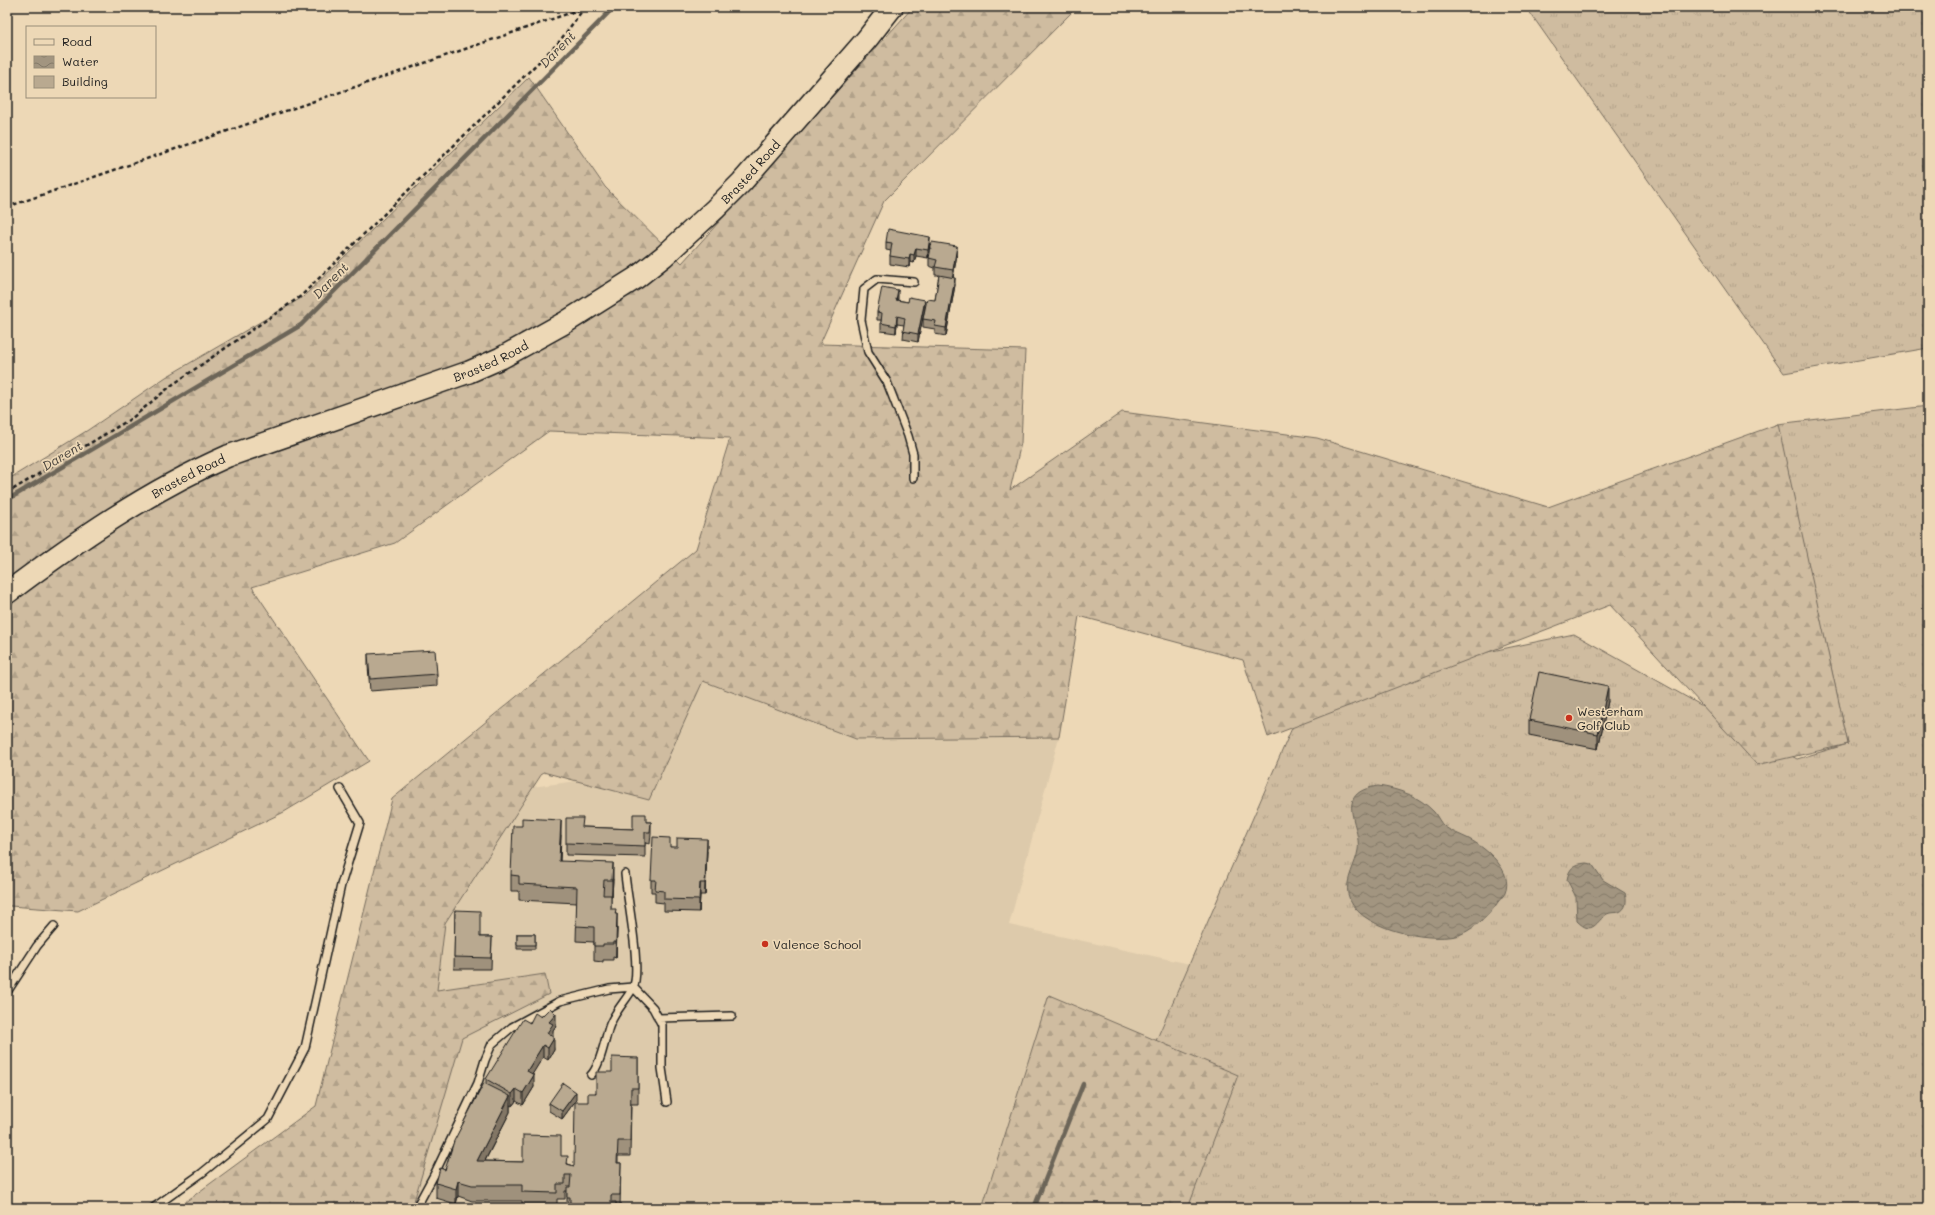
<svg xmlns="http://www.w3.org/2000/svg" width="1935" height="1215" font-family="Mali,sans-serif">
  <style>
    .built { fill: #ddcaab }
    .grass { fill: url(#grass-tufts); stroke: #766c5e }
    .forest { fill: url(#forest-firs); stroke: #766c5e }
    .water { fill: url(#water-waves); stroke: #6c6558 }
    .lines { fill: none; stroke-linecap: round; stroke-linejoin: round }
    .stream { stroke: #6c6558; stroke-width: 4.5 }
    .lane-casing { stroke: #1c1c1c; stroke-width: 10 }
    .primary-casing { stroke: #1c1c1c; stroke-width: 24 }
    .path { stroke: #1c1c1c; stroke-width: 2.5; stroke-dasharray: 4 3; stroke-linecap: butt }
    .lane { stroke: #edd8b6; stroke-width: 7 }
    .primary { stroke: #edd8b6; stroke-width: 21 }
    .wall { fill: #9f917c; stroke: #1c1c1c }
    .shaded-wall { fill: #827665; stroke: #1c1c1c }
    .building { fill: #b9a990; stroke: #1c1c1c }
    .poi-dot { fill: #c8321e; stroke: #edd8b6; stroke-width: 1.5 }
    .labels { text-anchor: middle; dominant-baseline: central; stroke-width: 3.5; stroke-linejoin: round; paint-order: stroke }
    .street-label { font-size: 12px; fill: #1c1c1c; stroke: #edd8b6 }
    .poi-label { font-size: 12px; fill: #1c1c1c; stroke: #edd8b6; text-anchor: start }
    .water-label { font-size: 13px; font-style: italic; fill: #4b463f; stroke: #edd8b6 }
  </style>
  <defs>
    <pattern id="grass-tufts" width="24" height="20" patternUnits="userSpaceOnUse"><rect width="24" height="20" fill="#cfbca0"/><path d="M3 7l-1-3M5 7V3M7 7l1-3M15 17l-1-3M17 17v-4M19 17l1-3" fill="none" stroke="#b1a189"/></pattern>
    <pattern id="forest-firs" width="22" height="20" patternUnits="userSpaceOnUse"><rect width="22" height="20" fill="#cfbca0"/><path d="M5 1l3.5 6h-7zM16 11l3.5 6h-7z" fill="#b1a189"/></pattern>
    <pattern id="water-waves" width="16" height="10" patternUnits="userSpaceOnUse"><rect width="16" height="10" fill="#a29580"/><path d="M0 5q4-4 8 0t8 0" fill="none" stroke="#837968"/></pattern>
  </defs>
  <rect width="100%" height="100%" fill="#edd8b6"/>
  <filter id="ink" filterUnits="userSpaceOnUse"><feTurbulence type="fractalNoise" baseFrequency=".025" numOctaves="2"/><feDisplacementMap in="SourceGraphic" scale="8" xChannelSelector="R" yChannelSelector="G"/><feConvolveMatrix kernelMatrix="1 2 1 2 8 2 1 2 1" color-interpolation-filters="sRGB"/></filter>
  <g filter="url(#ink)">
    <path class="built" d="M703 681 856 739 1059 737 1009 925 1190 964 1085 1204 1081 1208H352L437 920 532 787 592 779Z"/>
    <path class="grass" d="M1526 7H1928V348L1784 373Z
      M1928 406V1208H1086L1085 1204 1309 689 1574 634 1797 759 1848 744 1777 424Z"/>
    <path class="forest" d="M913 7H1077L884 201 820 344 1025 350 1021 443 1010 490 1122 412 1317 438 1548 507 1778 424 1848 744 1757 765 1610 605 1268 737 1243 660 1079 616 1059 737 856 739 703 681 649 800 543 772 445 923 437 990 545 974 549 994 462 1038 412 1208H177L316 1106 392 799 696 549 730 438 549 431 395 543 252 587 369 761 284 812 78 911 10 906 7 904V480L88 430 166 377 303 297 529 77 605 187 682 263Z
      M1049 995 1238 1075 1188 1208H982Z"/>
    <path class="water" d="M1378 786C1399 789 1419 796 1434 812 1438 817 1440 823 1445 827 1452 832 1461 835 1469 839 1486 848 1514 871 1505 893 1503 897 1498 901 1496 905 1488 917 1470 932 1456 936 1427 942 1355 929 1348 894 1345 879 1356 864 1358 850 1362 826 1331 793 1378 786Z
      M1586 863 1592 864 1603 880 1625 893C1627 900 1627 909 1619 912 1615 913 1611 912 1607 914 1596 921 1593 937 1577 921L1576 897 1567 880C1569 868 1574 864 1586 863Z"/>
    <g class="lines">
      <path class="stream" d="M7 500 301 325 614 7
        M1034 1208 1083 1084"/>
      <g class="lane-casing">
        <path id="lane" d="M913 478V454L908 436 887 382 868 352 861 320 864 289 877 279 914 282
          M7 992 37 946 54 926
          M658 1018 732 1016
          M591 1075C600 1067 605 1039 609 1027 614 1012 625 1002 633 988 642 970 627 898 625 874
          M153 1208 202 1173 268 1119 305 1048 341 885 360 823 340 789
          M416 1208 435 1173 478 1083 485 1060 492 1044 512 1027 560 1001 609 989 633 987 653 1008 662 1025V1068L667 1102"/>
      </g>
      <g class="primary-casing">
        <g id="primary">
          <path id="s1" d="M7 593C76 541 148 491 228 456L469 372 501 358 566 322 636 278 664 256 715 209 742 182 867 39 892 7"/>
        </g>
      </g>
      <path class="path" d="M7 207 587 7
        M7 493 132 418 172 385 301 296 559 42 585 7"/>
      <use href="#lane" class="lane"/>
      <use href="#primary" class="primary"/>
    </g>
    <path class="wall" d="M886 242 930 244 928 258 916 256 914 263 910 262 909 267 890 264V256L891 251 886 250Z
      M957 254 953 277 955 285 946 336 935 334V329L923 327V319L935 300 939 275H935V268L929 266V258Z
      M898 298 897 300 908 302 925 300 918 342 903 339 904 325 897 324 896 333 881 331V320H877V312Z
      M368 654 437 674V686L370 691 368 666Z
      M1608 701 1598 749 1529 735V720Z
      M646 822H651V834L650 844 645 843V857L566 855V843L583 827 633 829Z
      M561 835 560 861 613 879 612 896H611V909L616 914 617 930 616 958 613 957V960H603V962L594 961V942L576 941 577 903 519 900V891H511V875Z
      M670 847 707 851 705 895H700L699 912 664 911V903L655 902V892H651V880Z
      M455 910 480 937H492L491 969H454Z
      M517 934H535V949H517Z
      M530 1023 556 1026 553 1030 552 1036 554 1050 548 1060 543 1057 532 1074 534 1087 523 1105 516 1101 512 1106 510 1105V1112L485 1161 523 1162 561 1156 568 1164 574 1166 588 1102 612 1072 638 1058V1104H631L630 1156H618V1163H621L620 1208H567V1191H565V1199H557V1208H522V1201H472L458 1196 456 1204 436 1198V1183L445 1170 486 1084V1079Z
      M576 1100 562 1119 549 1111V1103Z"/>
    <path class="shaded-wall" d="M930 237V244L928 258V250Z
      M957 246V254L953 278V270Z
      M916 248V256L914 263V255Z
      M910 254V262L909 267V259Z
      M955 278V285L946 336V328Z
      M898 290V298L896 308V300Z
      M925 300V308L918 342V334Z
      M897 316V324L896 333V326Z
      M1608 686V701L1598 749V734Z
      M561 820V835L559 876V861Z
      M707 839V851L705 895V883Z
      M613 863V879L612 896V880Z
      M700 883V895L699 912V900Z
      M617 914V930L616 958V942Z
      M556 1014V1026L553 1030V1036L547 1045V1033L549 1022Z
      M554 1038V1050L548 1060V1048Z
      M543 1045V1057L527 1083V1071Z
      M534 1075V1087L523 1105V1093Z
      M516 1089V1101L512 1106V1094Z
      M576 1092V1100L562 1119V1111Z
      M510 1096V1112L477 1176V1161Z
      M458 1181V1196L456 1204V1189Z"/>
    <path class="building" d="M888 229 930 237 928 250 916 248 914 255 910 254 909 259 890 256 892 243 886 242Z
      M932 242 957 246 953 270 935 267 937 260 929 258Z
      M939 275 955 278 946 328 935 326 936 321 923 319 927 299 935 300Z
      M882 287 898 290 896 300 908 302 909 297 925 300 918 334 903 331 905 318 897 316 896 326 881 323 882 313 877 312Z
      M435 650 437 674 370 679 368 654Z
      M1539 672 1608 686 1598 734 1529 720Z
      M633 814H646V822H651L650 832H645V846L566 843V818H583L582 827 633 829Z
      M522 818 561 820 559 861 613 863 612 880H604L603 895H611V909H616L615 914H617L616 942H613V944H603V946H594V927L576 926 577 887 519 884V876L511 875 513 826H522Z
      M653 837 670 838V847H677V838L707 839 705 883H700L699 900 664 899V891L655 890 656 880H651Z
      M455 910 480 911V937H492L491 958 454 957Z
      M517 934H535V945H517Z
      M550 1008 556 1014 549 1022 553 1024 547 1033 554 1038 548 1048 543 1045 527 1071 534 1075 523 1093 516 1089 512 1094 486 1079 523 1019 530 1023 535 1013 541 1017Z
      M612 1057 638 1058V1088H631L630 1141H618L617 1163H621L620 1195H611V1202H616V1208H570V1197H567V1187H570L571 1175H565V1184H557V1193L522 1192V1185H472L458 1181 456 1189 436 1183 440 1168 445 1170 454 1141 484 1083 510 1096 477 1161 523 1162V1135L561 1136V1156H568L567 1164 574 1166 575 1102H588V1093H596V1072H612Z
      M563 1083 576 1092 562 1111 549 1103Z"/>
  </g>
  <g class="poi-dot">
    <circle cx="1569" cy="718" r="4"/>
    <circle cx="765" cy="944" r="4"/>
  </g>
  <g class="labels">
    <g class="street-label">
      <text stroke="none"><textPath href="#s1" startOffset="864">Brasted Road</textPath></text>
      <text stroke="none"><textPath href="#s1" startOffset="540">Brasted Road</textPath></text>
      <text stroke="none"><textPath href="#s1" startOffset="216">Brasted Road</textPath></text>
    </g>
    <g class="poi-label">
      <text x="1577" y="711">Westerham<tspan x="1577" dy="14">Golf Club</tspan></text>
      <text x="773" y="944">Valence School</text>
    </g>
    <g class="water-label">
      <text transform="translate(557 49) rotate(-45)">Darent</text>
      <text transform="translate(330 280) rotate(-45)">Darent</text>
      <text transform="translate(62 455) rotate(-31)">Darent</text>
    </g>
  </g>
  <rect width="1935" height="1215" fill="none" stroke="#edd8b6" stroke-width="24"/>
  <rect x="12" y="12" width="1911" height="1191" fill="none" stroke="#1c1c1c" stroke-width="1.5" filter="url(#ink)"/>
  <rect x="26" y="26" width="130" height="72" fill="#edd8b6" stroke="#998d78"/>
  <rect x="34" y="39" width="20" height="6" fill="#edd8b6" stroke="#998d78"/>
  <text x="62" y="46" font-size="12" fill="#1c1c1c">Road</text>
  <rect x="34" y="56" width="20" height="12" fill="url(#water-waves)" stroke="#998d78"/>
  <text x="62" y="66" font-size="12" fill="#1c1c1c">Water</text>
  <rect x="34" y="76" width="20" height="12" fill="#b9a990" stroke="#998d78"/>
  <text x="62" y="86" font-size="12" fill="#1c1c1c">Building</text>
</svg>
